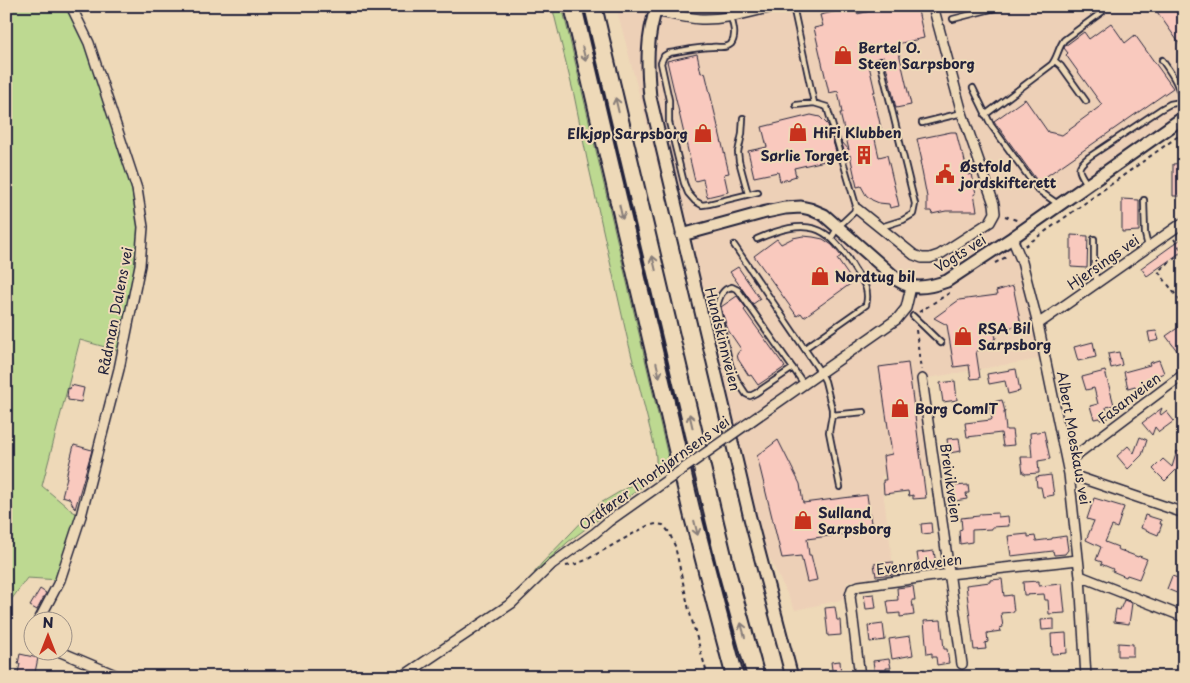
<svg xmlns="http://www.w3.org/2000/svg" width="1190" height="683" font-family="'Playpen Sans',sans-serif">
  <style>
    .built { fill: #edd0b7 }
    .green { fill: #bdd991; stroke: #707e66 }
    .building { fill: #f9c9be; stroke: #22223b }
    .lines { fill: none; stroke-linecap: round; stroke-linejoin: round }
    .service-casing { stroke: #22223b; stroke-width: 8 }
    .minor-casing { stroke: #22223b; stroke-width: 12 }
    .tertiary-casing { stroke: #22223b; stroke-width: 15 }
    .motorway-casing { stroke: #22223b; stroke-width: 20 }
    .path { stroke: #22223b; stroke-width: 2; stroke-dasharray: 4 4; stroke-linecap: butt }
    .service { stroke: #eed9b8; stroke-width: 4.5 }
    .minor { stroke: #eed9b8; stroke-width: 9 }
    .tertiary { stroke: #eed9b8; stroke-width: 11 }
    .motorway { stroke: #eed9b8; stroke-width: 16 }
    .minor-bridge-casing { stroke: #22223b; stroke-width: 12; stroke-linecap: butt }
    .minor-bridge { stroke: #eed9b8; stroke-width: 9 }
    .oneway { stroke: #887e7a }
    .labels { text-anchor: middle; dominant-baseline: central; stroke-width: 4; stroke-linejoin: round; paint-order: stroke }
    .poi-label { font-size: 14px; font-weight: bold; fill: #22223b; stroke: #eed9b8; text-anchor: start }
    .street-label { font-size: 14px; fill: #22223b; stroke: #eed9b8 }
  </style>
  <rect width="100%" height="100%" fill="#eed9b8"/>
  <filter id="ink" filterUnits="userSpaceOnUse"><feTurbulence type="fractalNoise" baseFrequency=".02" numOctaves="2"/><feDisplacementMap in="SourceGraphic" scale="10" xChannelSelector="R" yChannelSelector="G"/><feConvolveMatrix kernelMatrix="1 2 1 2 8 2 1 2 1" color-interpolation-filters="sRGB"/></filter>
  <g filter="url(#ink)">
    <path class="built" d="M616 6H1184V117L1013 238 1045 358 922 379 935 471 881 476 894 573 847 582 846 599 795 610 750 518Z"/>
    <path class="green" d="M6 6H71L137 189 143 227 123 352 80 340 42 486 72 511 81 516 60 580 27 578 6 607Z
      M552 6H562L669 461 661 464 663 471 568 542 534 573 542 563 599 504 655 471C657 462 656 454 654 445L627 337 587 159 574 95Z"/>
    <path class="building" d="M893 6H917L924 38 897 44 911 105 896 108 884 57 868 61 875 92H873L882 133 874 135 879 157 887 155 899 206 890 208 889 204 879 203 872 200 866 195 861 186 857 187 850 155 846 156 841 141 849 150 840 113H842L838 91 829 93 814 28 823 26 820 15 847 9V11L856 9 857 14Z
      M1153 6H1184V50Z
      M1111 23 1125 43 1135 35 1173 88 1038 182 994 121 1025 99 1048 132 1062 135 1076 125V124L1102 105 1066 55 1068 53 1064 48 1065 46 1084 32 1089 39Z
      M697 54 701 73 705 72 729 173 724 174 728 192 707 197 703 179 695 181 667 61Z
      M811 115 820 117 828 125 838 158 794 168 796 176 790 178V179L780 181 778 172 754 177 748 151 767 147 762 127Z
      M951 132H956L961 152 963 153 968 175 972 174 976 194H974L977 211H946L932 214 931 211H927V197L920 161H922L917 139Z
      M1184 163V196H1173V164Z
      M1122 199 1139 200V231L1122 232Z
      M1071 235 1088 236 1087 268 1071 267Z
      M803 236 813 237 823 239 832 245 841 256 837 259 853 282 804 317 801 313 797 316 754 256 777 239 781 244 793 238Z
      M1184 237V250L1147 276 1141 268Z
      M738 267 760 299 753 304 730 272Z
      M1013 286 1021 325 994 331 996 338 994 339 996 348 976 351 980 378 971 379 969 365 954 367 947 325 934 318 959 300 997 295 996 291Z
      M737 296 746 308 744 310 785 367 758 385 751 375 749 376 738 359 737 354 741 349 728 330 723 315 721 307Z
      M1179 327 1184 333V348L1178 352 1166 336Z
      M1156 331 1159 340 1150 342 1148 332Z
      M1093 342 1096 357 1078 361 1074 347Z
      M1119 352 1122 365 1111 368 1108 354Z
      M1159 360 1164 373 1151 378 1152 382 1145 383 1146 386 1136 389 1135 386 1128 388 1124 372 1150 365 1149 363Z
      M908 363 926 498 913 499V495L909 496 908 491 884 494 883 480H886L883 456 892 454 879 367Z
      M1016 369 1020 391 1008 394 1005 381 989 384 987 374Z
      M1105 371 1114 405 1106 407 1108 418 1100 420V418L1094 419 1090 406 1098 404 1094 388 1086 390 1082 377Z
      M955 381 957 400 943 402 940 383Z
      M71 385 84 388 81 402 68 400V397H67L68 388 70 389Z
      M1002 400 1005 412H1004L1006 430H1012L1014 445 1003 446 1001 433 967 437 965 423 991 420 992 419 989 403Z
      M1162 408 1160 413 1161 415 1166 411 1174 421 1159 432 1155 427 1152 435 1142 423Z
      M1044 431 1050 459 1038 461 1039 473 1025 474V473H1023L1021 457H1032L1030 433Z
      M1140 437 1147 440 1142 455 1128 469 1117 456 1128 446 1134 453Z
      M959 438 961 451 949 453 947 439Z
      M778 440 800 484 803 503 867 495 872 530 807 539 809 555H811L817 580 807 582 801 556 782 558 757 456Z
      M74 445 92 450 75 509 69 498 62 496 67 477H66Z
      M1177 451 1184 454V462L1165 481 1153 469 1163 459 1172 467Z
      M1051 475 1054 495 1043 497 1041 487H1037L1036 477Z
      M968 485 969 493H966L967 499 955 501 953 486Z
      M1094 498 1124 507 1117 528 1112 526 1105 542 1118 547 1117 549 1138 557 1139 556 1147 559 1139 579 1127 575 1126 577 1112 571 1113 569 1101 564 1102 562 1096 560 1101 547 1086 540 1094 521 1087 519Z
      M998 513V517L1008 516 1009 526 992 527V529L972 530V542L960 544 959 530 962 529 961 518 979 516V514Z
      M1145 515 1161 520 1160 524H1162L1158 535 1141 528Z
      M931 523 932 533 922 534 921 524Z
      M1028 534V537L1035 536 1036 541 1052 539V538L1066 536 1068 550 1065 554 1054 555 1053 551 1011 556 1008 536Z
      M934 551 936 564 919 566 917 553Z
      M893 562 894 574 876 576 874 564Z
      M1172 576 1184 580V596L1167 589Z
      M1002 579 1004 596 1012 595 1014 612 1001 613 1003 627 1000 628 1001 631 987 633 988 642 985 643 986 649 974 650 966 585 990 582V580Z
      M1039 581V586L1062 584 1065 613 1049 614 1048 600H1045L1044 594 1024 595 1023 582Z
      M913 586 915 600H912L914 615 900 617V613L889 614 887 601 898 600 897 588Z
      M40 589 46 593 37 610 30 606Z
      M874 594 876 608 866 609 864 595Z
      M1124 600 1132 603 1129 624 1114 622 1116 609 1120 610Z
      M835 607 837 620H840L841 635 828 636 825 608Z
      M1054 619V629L1042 630 1041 620Z
      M941 620 944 649H947L949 663 937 665 936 657H932V653L927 654 924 621Z
      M883 624 885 640 870 642 868 626Z
      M1066 633 1067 653 1052 654 1051 634Z
      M910 636 913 655 892 659 889 639Z
      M1118 643 1133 644V656H1118Z
      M20 654 38 658 34 677H17L20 664H18Z
      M889 659 891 668H886V672L875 674 873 661Z
      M840 661 841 677H833L831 662Z"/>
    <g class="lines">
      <g class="service-casing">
        <path id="service" d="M793 6 814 103
          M731 17C733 25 737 36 731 44 726 49 718 46 712 47 698 47 683 51 669 53L664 56 661 63 669 100V122L684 183 688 193 695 201 702 205 709 204 758 192
          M953 19 1003 6
          M1162 60C1171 73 1181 86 1181 102L1184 105
          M880 61 915 204 913 214 903 220 881 227
          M1055 61 1061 66 1086 101
          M973 88 991 125 1038 190 1058 204
          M796 105 814 103 827 107 857 209 838 227 832 237
          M985 115 1051 65C1057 59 1058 48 1064 40L1102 12
          M743 118 742 134 738 152 739 161 748 194
          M922 123 962 113
          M1087 184C1078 170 1075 168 1089 157L1161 109 1170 104 1181 102
          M1144 200 1145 234 1148 247
          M757 239C806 218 828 222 855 270 863 282 870 289 866 305L805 348
          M1094 239V270L1097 282
          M734 245 821 373 825 381 832 409V415L829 432 840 487
          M913 316 941 343
          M793 368 756 393 750 396 746 394 738 382 730 365 717 306C720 296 722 289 732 287L738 290 804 384
          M832 415 864 412"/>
      </g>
      <g class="minor-casing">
        <path id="minor" d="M655 11C670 14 685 18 701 19 727 20 752 11 777 6
          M857 209 914 255 922 258H930L939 255 990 222 995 213 994 204 962 113 933 6
          M1012 238 1022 262 1038 324 1069 474 1080 576 1086 677
          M1038 324 1184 222
          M922 379 962 664
          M774 405 897 319 906 308 911 287
          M1067 462 1184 374
          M1069 474 1184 513
          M1080 576 1184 617
          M39 620 60 580 81 516 119 369 140 265 143 227 137 189 89 43 71 6
          M56 650 120 677
          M402 677 512 603 552 564 595 533 609 521
          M860 677 850 596 852 589 859 586 949 574 1078 560"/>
      </g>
      <g class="tertiary-casing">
        <path id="tertiary" d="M657 6C646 37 647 66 650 97L750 518 792 677
          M682 235 766 212 785 208 801 207 810 209 824 215 899 281C902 283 906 285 910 286 922 289 936 285 947 281L1012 238 1184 117"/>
      </g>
      <g class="motorway-casing">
        <path id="motorway" d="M573 6 692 513 720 621 735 677
          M593 6 712 510 725 564 756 677"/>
      </g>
      <path class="path" d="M1005 216 1019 221
        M1174 239 1183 252 1158 271 1184 306
        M1025 246 1184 132
        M995 263 1008 256
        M919 312 951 292
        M916 330 921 370
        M566 566 576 564 586 560 647 526 656 524 663 525 669 532 675 546 689 610 708 677"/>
      <use href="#service" class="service"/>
      <use href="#minor" class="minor"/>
      <use href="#tertiary" class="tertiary"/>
      <use href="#motorway" class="motorway"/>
      <g class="minor-bridge-casing">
        <path id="minor-bridge" d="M609 521 774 405"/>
      </g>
      <use href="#minor-bridge" class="minor-bridge"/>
    </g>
    <defs><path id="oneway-shaft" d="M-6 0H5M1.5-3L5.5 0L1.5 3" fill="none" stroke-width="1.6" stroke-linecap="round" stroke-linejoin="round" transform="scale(1.25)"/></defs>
    <g class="oneway">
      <use href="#oneway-shaft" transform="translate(584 54) rotate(77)"/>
      <use href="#oneway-shaft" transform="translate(617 105) rotate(-103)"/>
      <use href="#oneway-shaft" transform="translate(621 212) rotate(77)"/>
      <use href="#oneway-shaft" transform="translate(654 263) rotate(-103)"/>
      <use href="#oneway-shaft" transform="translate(658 370) rotate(77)"/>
      <use href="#oneway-shaft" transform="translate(691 421) rotate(-103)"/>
      <use href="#oneway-shaft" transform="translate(696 528) rotate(76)"/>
      <use href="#oneway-shaft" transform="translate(743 630) rotate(-105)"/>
    </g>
  </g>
  <defs>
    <g id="shop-bare" transform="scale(1.5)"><path d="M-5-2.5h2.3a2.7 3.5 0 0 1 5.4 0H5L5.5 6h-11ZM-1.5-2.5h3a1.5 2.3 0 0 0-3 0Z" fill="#c8321e" stroke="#eed9b8" stroke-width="2.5" paint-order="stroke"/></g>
    <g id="building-bare" transform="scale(1.5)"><path d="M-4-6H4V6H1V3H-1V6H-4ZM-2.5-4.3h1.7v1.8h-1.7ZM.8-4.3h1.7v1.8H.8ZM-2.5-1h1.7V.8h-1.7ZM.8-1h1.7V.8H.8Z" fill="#c8321e" stroke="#eed9b8" stroke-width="2.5" paint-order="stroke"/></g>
    <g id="civic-bare" transform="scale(1.5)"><path d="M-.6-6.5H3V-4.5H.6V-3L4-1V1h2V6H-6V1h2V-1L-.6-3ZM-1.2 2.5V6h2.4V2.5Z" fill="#c8321e" stroke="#eed9b8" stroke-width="2.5" paint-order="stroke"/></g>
  </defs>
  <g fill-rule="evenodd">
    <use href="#shop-bare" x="843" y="55"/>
    <use href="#shop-bare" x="798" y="132"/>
    <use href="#shop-bare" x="703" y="133"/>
    <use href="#building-bare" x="864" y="155"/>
    <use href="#civic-bare" x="945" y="174"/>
    <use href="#shop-bare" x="820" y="276"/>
    <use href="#shop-bare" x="963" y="336"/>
    <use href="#shop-bare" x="900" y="408"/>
    <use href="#shop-bare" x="803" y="520"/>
  </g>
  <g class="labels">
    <g class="poi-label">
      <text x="858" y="47">Bertel O.<tspan x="858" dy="16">Steen Sarpsborg</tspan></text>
      <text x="813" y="132">HiFi Klubben</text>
      <text x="688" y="133" text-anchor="end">Elkjøp Sarpsborg</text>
      <text x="849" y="155" text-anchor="end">Sørlie Torget</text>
      <text x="960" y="166">Østfold<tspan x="960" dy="16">jordskifterett</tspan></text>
      <text x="835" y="276">Nordtug bil</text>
      <text x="978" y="328">RSA Bil<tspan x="978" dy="16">Sarpsborg</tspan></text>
      <text x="915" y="408">Borg ComIT</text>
      <text x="818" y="512">Sulland<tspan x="818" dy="16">Sarpsborg</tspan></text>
    </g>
    <g class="street-label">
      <text transform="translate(960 253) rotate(-32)">Vogts vei</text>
      <text transform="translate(1103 262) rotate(-35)">Hjersings vei</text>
      <text transform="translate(115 311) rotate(-79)">Rådman Dalens vei</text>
      <text transform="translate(723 339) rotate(76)">Hundskinnveien</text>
      <text transform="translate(1129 398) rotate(-37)">Fasanveien</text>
      <text transform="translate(1074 438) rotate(80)">Albert Moeskaus vei</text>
      <text transform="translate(654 473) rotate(-36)">Ordfører Thorbjørnsens vei</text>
      <text transform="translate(951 483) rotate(82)">Breivikveien</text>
      <text transform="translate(919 564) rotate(-7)">Evenrødveien</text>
    </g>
  </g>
  <rect width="1190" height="683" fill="none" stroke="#eed9b8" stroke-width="25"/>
  <rect x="12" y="12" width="1165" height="658" fill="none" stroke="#22223b" stroke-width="2" filter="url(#ink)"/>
  <g transform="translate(48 636)"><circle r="24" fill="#eed9b8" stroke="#9c9086"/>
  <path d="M0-4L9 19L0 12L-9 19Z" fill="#c8321e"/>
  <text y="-8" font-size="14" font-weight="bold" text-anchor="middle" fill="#22223b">N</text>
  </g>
</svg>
